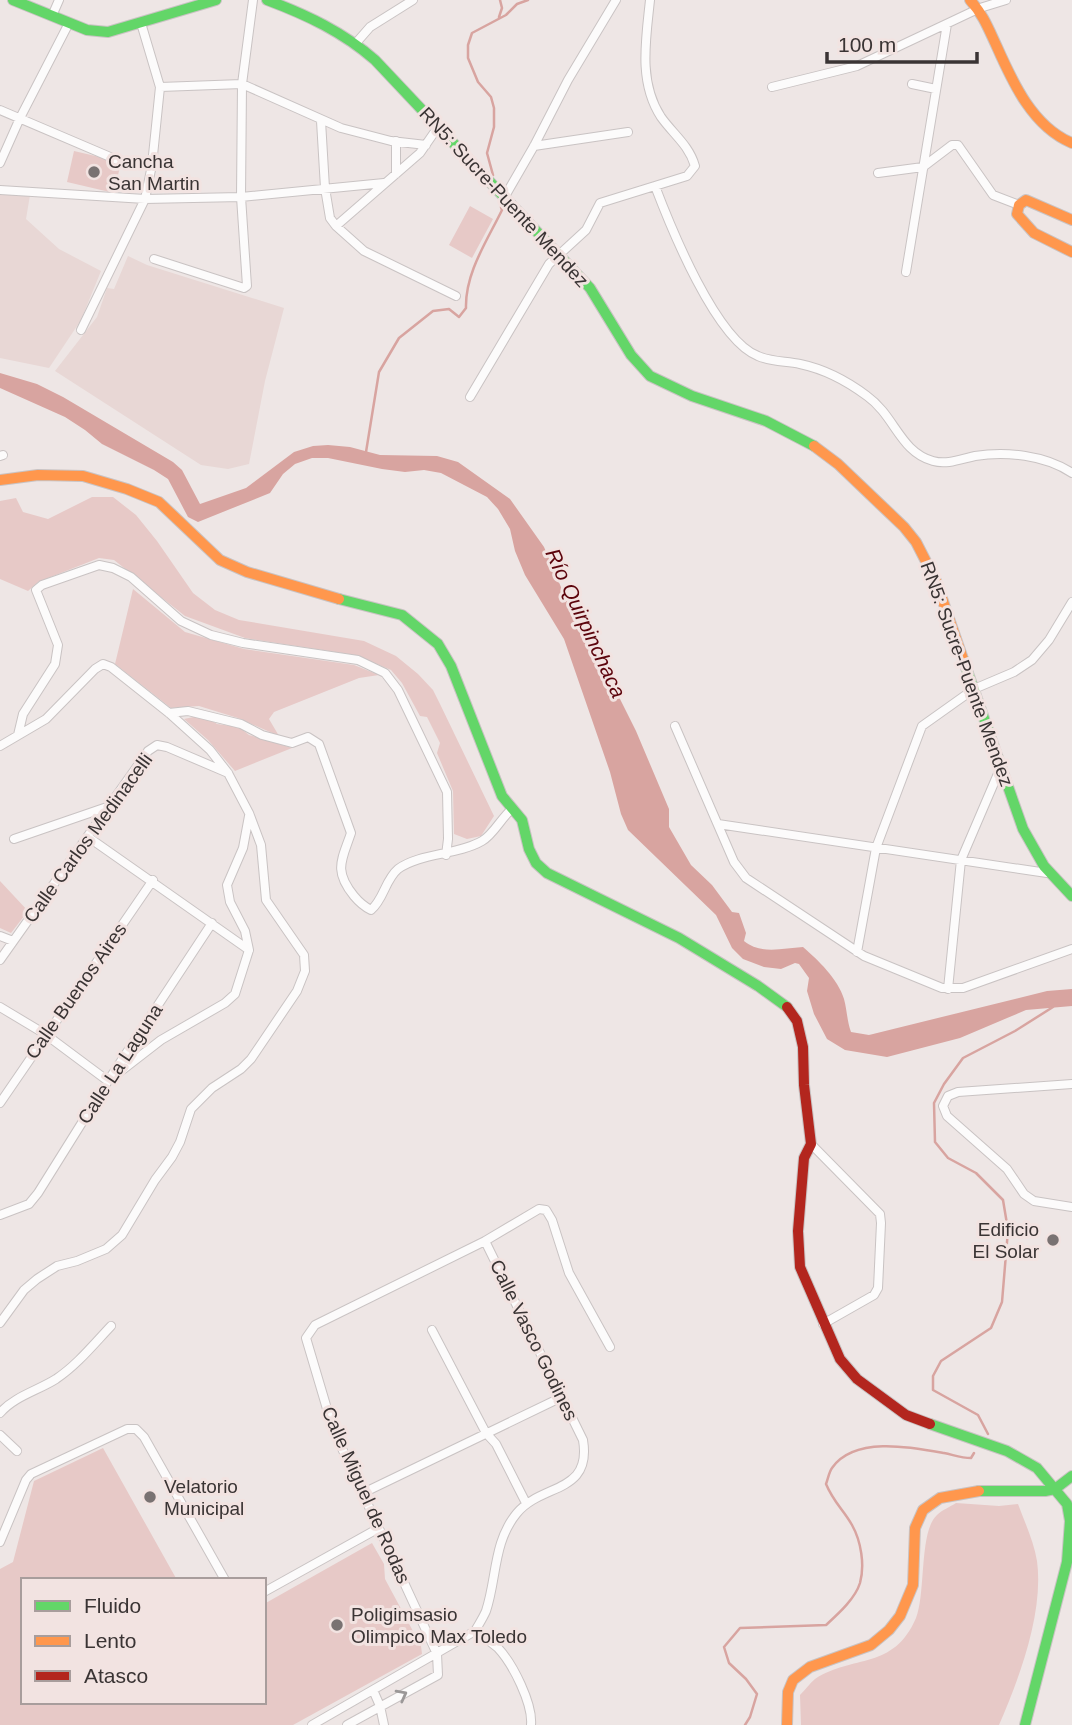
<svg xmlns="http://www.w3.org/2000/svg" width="1072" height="1725" font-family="Arial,sans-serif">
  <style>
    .built { fill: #e8d7d5 }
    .green { fill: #e7c9c7 }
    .water { fill: #d8a4a0 }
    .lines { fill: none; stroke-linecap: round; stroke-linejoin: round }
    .stream { stroke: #d8a4a0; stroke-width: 2.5 }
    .street-casing { stroke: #c9c3c3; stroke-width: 10 }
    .fast-casing { stroke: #c9c3c3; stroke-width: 12 }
    .slow-casing { stroke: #c9c3c3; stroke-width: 12 }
    .jam-casing { stroke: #c9c3c3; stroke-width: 12 }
    .street { stroke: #fcfbfb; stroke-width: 8 }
    .fast { stroke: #63d668; stroke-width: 10 }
    .slow { stroke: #ff974d; stroke-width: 10 }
    .jam { stroke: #b3261e; stroke-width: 10 }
    .oneway { stroke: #9b9898 }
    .poi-dot { fill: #797272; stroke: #f2e3e1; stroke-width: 2.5 }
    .labels { text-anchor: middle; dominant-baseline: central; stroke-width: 6; stroke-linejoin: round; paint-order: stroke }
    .poi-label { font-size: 19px; fill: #3a3434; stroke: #f2e3e1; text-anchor: start }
    .street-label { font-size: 19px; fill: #3a3434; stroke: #f2e3e1 }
    .water-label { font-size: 21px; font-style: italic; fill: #5c040c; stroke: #f2e3e1 }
  </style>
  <rect width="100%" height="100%" fill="#eee6e5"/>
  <path class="built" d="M0 194 30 195 26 219 59 249 101 271 81 320 49 368 0 358Z
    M128 256 147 265 284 308 265 381 249 464 228 469 201 465 55 371 97 317 107 288 114 289Z"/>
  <path class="green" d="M74 151 121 162 114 193 67 182Z
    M470 206 493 219 472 258 449 245Z
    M92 497H113L136 515 157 541 193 593 215 610 239 620 364 641 396 656 418 674 433 690 440 704 494 816 481 836 467 839 454 834 453 791 437 753 440 743 427 717 420 716 402 683 391 670 355 655 245 638 185 616 114 560 99 558 38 582 28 591 0 579V501L16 498 23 512 48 519Z
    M133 589 185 632 244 649 354 665 379 675 359 678 274 712 269 719 279 736 238 718 199 706 171 708 115 664Z
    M203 715 217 724 239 727 249 735 292 748 235 771 208 740 184 719Z
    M0 881 28 911 11 933 0 928Z
    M103 1448 177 1580H23V1702H264V1604L372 1543 384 1564 385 1579 421 1646 422 1654 293 1725H0V1569L13 1562 34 1481Z
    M956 1503 999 1506 1018 1504C1025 1523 1034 1542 1037 1561 1044 1613 1019 1679 999 1725H801L800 1695C805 1690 810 1683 815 1679 853 1654 893 1671 916 1618 926 1593 919 1531 937 1515 942 1510 950 1507 956 1503Z"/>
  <path class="water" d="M0 373 37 384 63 397 173 462 182 470 200 504 246 488 294 452 313 446 328 445 350 447 380 455 437 456 458 462 510 499 544 547 580 632 616 691 636 731 669 809V827L691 865 712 885 732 912 739 913 746 933 744 941C761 955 783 948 803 947 818 960 838 979 844 999 847 1010 847 1021 851 1032L869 1035 1047 991 1072 989V1006L1026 1010 960 1038 887 1057 845 1050 827 1039 814 1014 807 991 809 978 799 964 795 963 781 969 764 967 743 959 732 948 716 915 628 830 621 814 610 772 564 639 525 575 515 551 510 529 498 509 487 497 441 473 424 470 405 472 382 469 328 458H312L295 464 283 474 270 493 198 522 188 517 168 479 154 470 102 444 85 430 65 417 0 388Z"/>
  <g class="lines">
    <path class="stream" d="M499 17 502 8 500 0
      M493 175 487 153 494 127V108L491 97 478 82 468 58V45L472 33 506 15 517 4 528 0
      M366 452 379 372 399 338 433 311 449 309 459 317 466 308C465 273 487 241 502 210L501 207
      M988 1434 978 1415 933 1390V1376L941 1361 991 1328 1002 1302 1008 1230 1003 1200 976 1173 948 1158 935 1142 934 1103 944 1084 963 1058 1015 1031 1053 1007
      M745 1725 750 1717 757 1694 746 1679 729 1663 724 1647 740 1628 826 1625C838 1614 855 1599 860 1583 865 1565 861 1541 852 1525 843 1509 834 1503 826 1484 828 1479 829 1472 832 1468 854 1436 911 1447 944 1453 954 1455 961 1458 971 1458L974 1453"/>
    <g class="street-casing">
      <path id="street" d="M52 16 59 0
        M356 43 370 27 413 0
        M912 84 936 89
        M160 87 242 84 341 128 391 141 426 145
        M772 87 857 66 980 8 1006 0
        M0 110 129 165
        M321 121 325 188 330 218 336 226 364 251 456 296
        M396 141V174
        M534 146 628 132
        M0 163 20 118 69 23
        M878 173 923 167 952 145H958L993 195 1019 205
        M655 186C671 228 716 340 758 356 771 362 786 361 800 364 824 369 847 381 867 396 895 416 900 452 933 461 947 465 961 459 975 456 1006 451 1045 455 1072 473
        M0 190 145 199 241 197 384 183
        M504 198 534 146 568 80 616 0
        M336 226 420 153 438 127
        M154 259 244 288 247 286 241 197 242 84 253 0
        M906 272 947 24
        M81 330 145 199 152 165 160 87 141 23
        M470 397 549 264 586 230 600 203 687 176 695 166C689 145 673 134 661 117 638 82 646 39 650 0
        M0 456 3 455
        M169 713 188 711 241 724 262 735 292 743 308 737 319 744 351 833C342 860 333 870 354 896 359 902 363 906 371 910 384 899 385 880 398 869 420 853 458 855 482 841 494 834 501 818 512 809
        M675 726 734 862 746 878 864 956 942 988H963L1072 949
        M18 735 23 714 55 664 58 645 36 590 42 585 99 565 113 568 131 577 181 621 211 635 243 643 358 660 385 673 398 690 447 792 448 839 446 855
        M0 746 46 719 95 669 103 664 111 667 169 713 210 750 228 773 249 813 261 845 266 900 304 955 305 971 297 991 251 1059 241 1069 212 1088 191 1109 180 1142 172 1157 155 1180 122 1235 106 1249 77 1261 57 1266 37 1279 24 1290 0 1323
        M249 816 243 848 227 885 230 902 245 931 249 950
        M718 824 1047 873
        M14 839 107 807
        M0 936 13 941
        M857 952 876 848 922 726 974 689 1014 672 1032 660 1049 640 1072 602
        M0 960 148 751 157 745 167 747 228 773
        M948 989 961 860 1000 769
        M0 1007 45 1034 108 1081 161 1040 225 1003 235 994 249 950 88 837
        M1072 1084 958 1092 948 1096 943 1106 947 1116 1007 1169 1024 1194 1034 1201 1072 1207
        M0 1103 153 880
        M811 1144 880 1214 881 1223 878 1288 874 1295 823 1324
        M0 1215 29 1204 38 1193 108 1081 212 923
        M432 1330 486 1433 496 1444 526 1503
        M0 1413C15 1396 37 1391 56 1379 77 1365 93 1345 111 1326
        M0 1435 17 1451
        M363 1493 562 1397
        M0 1542 26 1480 31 1474 127 1429H136L144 1437 225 1580
        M264 1592 379 1528
        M475 1631C483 1636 491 1642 498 1648 513 1664 533 1704 531 1725
        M373 1690 380 1706 384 1725
        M312 1725 475 1631C479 1624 483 1618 486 1611 497 1578 493 1542 517 1513 542 1483 592 1494 583 1440L485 1241
        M347 1725 438 1675 437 1654 333 1429 306 1338 315 1325 485 1241 539 1209 546 1210 552 1220 569 1273 610 1347"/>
    </g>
    <g class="fast-casing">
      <path id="fast" d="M13 0 87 30 108 32 216 0
        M267 0C307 15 343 32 375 60L590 288 631 355 650 376 692 396 766 421 814 446
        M339 599 402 615 438 644 451 666 502 796 522 820 529 849 536 863 547 873 679 938 758 986 787 1007
        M963 659 1023 829 1044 866 1072 896
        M930 1424 1007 1451 1037 1468 1067 1504 1070 1521 1067 1562 1025 1725
        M979 1491H1045L1055 1489 1072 1476"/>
    </g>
    <g class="slow-casing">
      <path id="slow" d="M970 0C983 14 989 30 997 47 1013 83 1033 127 1072 143
        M1072 220 1026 200 1019 205 1017 214 1034 233 1072 252
        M814 446 838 464 904 527 916 542 936 581 963 659
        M0 480 38 475 83 476 127 489 159 502 220 560 247 572 339 599
        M787 1725 788 1692 793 1680 810 1667 871 1645 889 1630 900 1616 913 1585 915 1528 923 1510 940 1498 979 1491"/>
    </g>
    <g class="jam-casing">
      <path id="jam" d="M787 1007 797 1021 803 1047 804 1085 811 1144 804 1158 798 1231 800 1267 840 1359 857 1379 906 1415 930 1424"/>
    </g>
    <use href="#street" class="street"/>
    <use href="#fast" class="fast"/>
    <use href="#slow" class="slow"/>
    <use href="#jam" class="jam"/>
  </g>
  <defs><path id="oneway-chevron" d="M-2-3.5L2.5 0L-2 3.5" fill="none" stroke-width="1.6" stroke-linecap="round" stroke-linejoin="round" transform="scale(1.75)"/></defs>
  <use class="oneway" href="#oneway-chevron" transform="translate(402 1695) rotate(-28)"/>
  <g class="poi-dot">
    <circle cx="94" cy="172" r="7"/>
    <circle cx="1053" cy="1240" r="7"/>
    <circle cx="150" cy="1497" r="7"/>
    <circle cx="337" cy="1625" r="7"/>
  </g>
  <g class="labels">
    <g class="poi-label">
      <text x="108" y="161">Cancha<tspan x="108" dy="22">San Martin</tspan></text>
      <text x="1039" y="1229" text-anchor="end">Edificio<tspan x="1039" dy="22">El Solar</tspan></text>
      <text x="164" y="1486">Velatorio<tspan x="164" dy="22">Municipal</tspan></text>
      <text x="351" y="1614">Poligimsasio<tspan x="351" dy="22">Olimpico Max Toledo</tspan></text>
    </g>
    <g class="street-label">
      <text transform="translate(504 197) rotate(47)">RN5: Sucre-Puente Mendez</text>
      <text transform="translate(967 674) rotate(70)">RN5: Sucre-Puente Mendez</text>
      <text transform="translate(88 838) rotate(-54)">Calle Carlos Medinacelli</text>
      <text transform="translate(76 991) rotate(-55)">Calle Buenos Aires</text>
      <text transform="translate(120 1064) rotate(-57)">Calle La Laguna</text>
      <text transform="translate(534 1340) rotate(64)">Calle Vasco Godines</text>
      <text transform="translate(366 1495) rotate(66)">Calle Miguel de Rodas</text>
    </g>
    <g class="water-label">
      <text transform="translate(586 623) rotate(65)">Río Quirpinchaca</text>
    </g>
  </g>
  <rect x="21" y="1578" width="245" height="126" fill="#f2e3e1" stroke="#a89d9c" stroke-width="2"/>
  <rect x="35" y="1601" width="35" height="10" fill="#63d668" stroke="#a89d9c" stroke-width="2"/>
  <text x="84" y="1613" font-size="21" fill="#3a3434">Fluido</text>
  <rect x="35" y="1636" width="35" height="10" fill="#ff974d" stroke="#a89d9c" stroke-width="2"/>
  <text x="84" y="1648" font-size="21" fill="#3a3434">Lento</text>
  <rect x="35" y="1671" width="35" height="10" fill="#b3261e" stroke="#a89d9c" stroke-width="2"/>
  <text x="84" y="1683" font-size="21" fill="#3a3434">Atasco</text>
  <path d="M827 52v10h150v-10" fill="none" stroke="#3a3434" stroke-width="3.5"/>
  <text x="838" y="52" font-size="21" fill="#3a3434" stroke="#f2e3e1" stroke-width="5" paint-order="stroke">100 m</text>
</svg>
